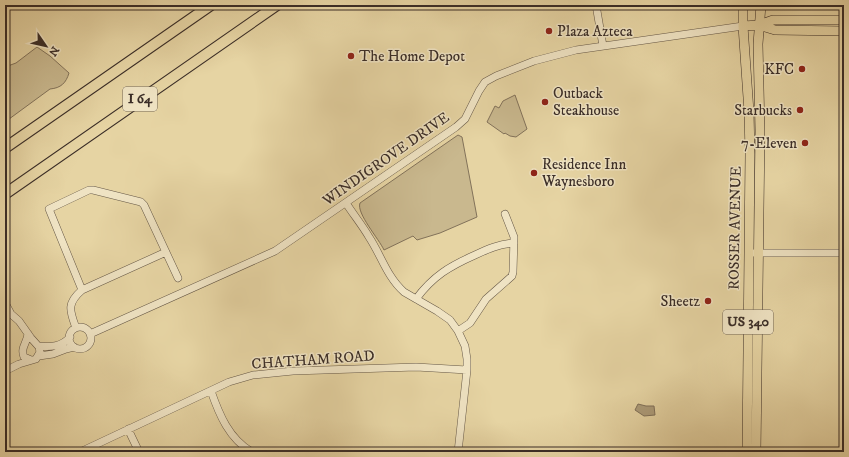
<svg xmlns="http://www.w3.org/2000/svg" width="849" height="457" font-family="'IM FELL DW Pica',serif">
  <style>
    .green { fill: #c9b88e; stroke: #82725a }
    .water { fill: #ac9b79; stroke: #7e6f58 }
    .lines { fill: none; stroke-linecap: round; stroke-linejoin: round }
    .minor-casing { stroke: #655746; stroke-width: 8 }
    .major-casing { stroke: #3a2d27; stroke-width: 10 }
    .highway-casing { stroke: #3a2d27; stroke-width: 12 }
    .minor { stroke: #efe3c3; stroke-width: 7 }
    .major { stroke: #e6d4a3; stroke-width: 9 }
    .highway { stroke: #e6d4a3; stroke-width: 10 }
    .poi-dot { fill: #8f2418; stroke: #efe3c3; stroke-width: 1.5 }
    .labels { text-anchor: middle; dominant-baseline: central; stroke-width: 3; stroke-linejoin: round; paint-order: stroke }
    .shield { fill: #efe3c3; stroke: #706456; stroke-width: 1 }
    .shield-label { font-size: 14px; font-weight: bold; fill: #3a2d27 }
    .poi-label { font-size: 15px; fill: #3a2d27; stroke: #efe3c3; text-anchor: start }
    .street-label { font-size: 15px; fill: #3a2d27; stroke: #efe3c3 }
  </style>
  <rect width="100%" height="100%" fill="#e6d4a3"/>
  <filter id="stains"><feTurbulence type="fractalNoise" baseFrequency=".005" numOctaves="4"/><feColorMatrix values="0 0 0 0 .2 0 0 0 0 .09 0 0 0 0 .02 0 0 0 .5 -.17"/></filter>
  <radialGradient id="worn" r=".72"><stop offset=".6" stop-color="#630" stop-opacity="0"/><stop offset="1" stop-color="#630" stop-opacity=".3"/></radialGradient>
  <path class="green" d="M37 47 50 56 69 73C66 83 61 88 50 89L5 122V67L16 63Z
    M515 95 527 129 516 137 510 136 505 133 504 134 487 122 495 106 499 108 503 101Z
    M458 135 462 137 477 217 440 233 417 240 413 236 384 250C379 239 356 213 360 203Z"/>
  <path class="water" d="M638 404 646 406H654L655 415 644 416 635 410Z"/>
  <g class="lines">
    <g class="minor-casing">
      <path id="minor" d="M596 5 603 46
        M346 203C353 214 362 225 369 237 381 255 387 277 404 292L437 311 450 320 458 331 465 346 467 359V370L458 452
        M754 253H844
        M82 290 49 209 89 190H93L141 202 144 205 178 278
        M416 299C433 276 450 266 475 255 488 249 499 244 514 243
        M5 303 11 314 19 321 31 338 39 347 40 352 36 359 19 364 5 371
        M69 338a11 11 0 1 1 22 0a11 11 0 1 1-22 0Z
        M76 328C70 311 66 304 82 290L166 252
        M458 331 470 323 486 299 512 276 513 272 514 237 505 214
        M28 334C27 343 20 348 24 357L31 360
        M90 334 275 251 456 127 465 119 479 91 485 82 496 76 534 61 576 50 743 26
        M39 346C50 347 62 347 70 337
        M39 356 53 354 66 349 74 347
        M211 391C219 414 229 439 252 452
        M128 429 139 452
        M80 452 229 382 253 375 293 371 416 367 467 370"/>
    </g>
    <g class="major-casing">
      <path id="major" d="M743 5V26L749 112 750 154 747 452
        M759 25 775 30 844 31
        M743 26 759 25 773 20H844
        M756 452 760 131 758 44 761 5"/>
    </g>
    <g class="highway-casing">
      <path id="highway" d="M5 148 211 5
        M5 194 277 5"/>
    </g>
    <use href="#minor" class="minor"/>
    <use href="#major" class="major"/>
    <use href="#highway" class="highway"/>
  </g>
  <g class="poi-dot">
    <circle cx="549" cy="31" r="4"/>
    <circle cx="351" cy="56" r="4"/>
    <circle cx="802" cy="69" r="4"/>
    <circle cx="545" cy="102" r="4"/>
    <circle cx="800" cy="110" r="4"/>
    <circle cx="805" cy="143" r="4"/>
    <circle cx="534" cy="173" r="4"/>
    <circle cx="708" cy="301" r="4"/>
  </g>
  <g class="labels">
    <g class="shield">
      <rect x="123" y="87" width="34" height="24" rx="3"/>
      <rect x="723" y="310" width="50" height="24" rx="3"/>
    </g>
    <g class="shield-label">
      <text x="140" y="99">I 64</text>
      <text x="748" y="322">US 340</text>
    </g>
    <g class="poi-label">
      <text x="557" y="31">Plaza Azteca</text>
      <text x="359" y="56">The Home Depot</text>
      <text x="794" y="69" text-anchor="end">KFC</text>
      <text x="553" y="93">Outback<tspan x="553" dy="17">Steakhouse</tspan></text>
      <text x="792" y="110" text-anchor="end">Starbucks</text>
      <text x="797" y="143" text-anchor="end">7-Eleven</text>
      <text x="542" y="164">Residence Inn<tspan x="542" dy="17">Waynesboro</tspan></text>
      <text x="700" y="301" text-anchor="end">Sheetz</text>
    </g>
    <g class="street-label">
      <text transform="translate(386 159) rotate(-35)">WINDIGROVE DRIVE</text>
      <text transform="translate(735 228) rotate(-89)">ROSSER AVENUE</text>
      <text transform="translate(313 360) rotate(-4)">CHATHAM ROAD</text>
    </g>
  </g>
  <rect width="849" height="457" fill="none" stroke="#e6d4a3" stroke-width="20"/>
  <rect x="6" y="6" width="837" height="445" fill="none" stroke="#3a2d27" stroke-width="2"/>
  <rect x="10" y="10" width="829" height="437" fill="none" stroke="#3a2d27"/>
  <g transform="translate(46 46) rotate(124)" stroke="#efe3c3" stroke-width="3" paint-order="stroke">
  <path d="M0-3L7 15L0 10L-7 15Z" fill="#3a2d27"/>
  <text y="-6" font-size="11" font-weight="bold" text-anchor="middle" fill="#3a2d27">N</text>
  </g>
  <rect width="100%" height="100%" filter="url(#stains)"/>
  <rect width="100%" height="100%" fill="url(#worn)"/>
</svg>
